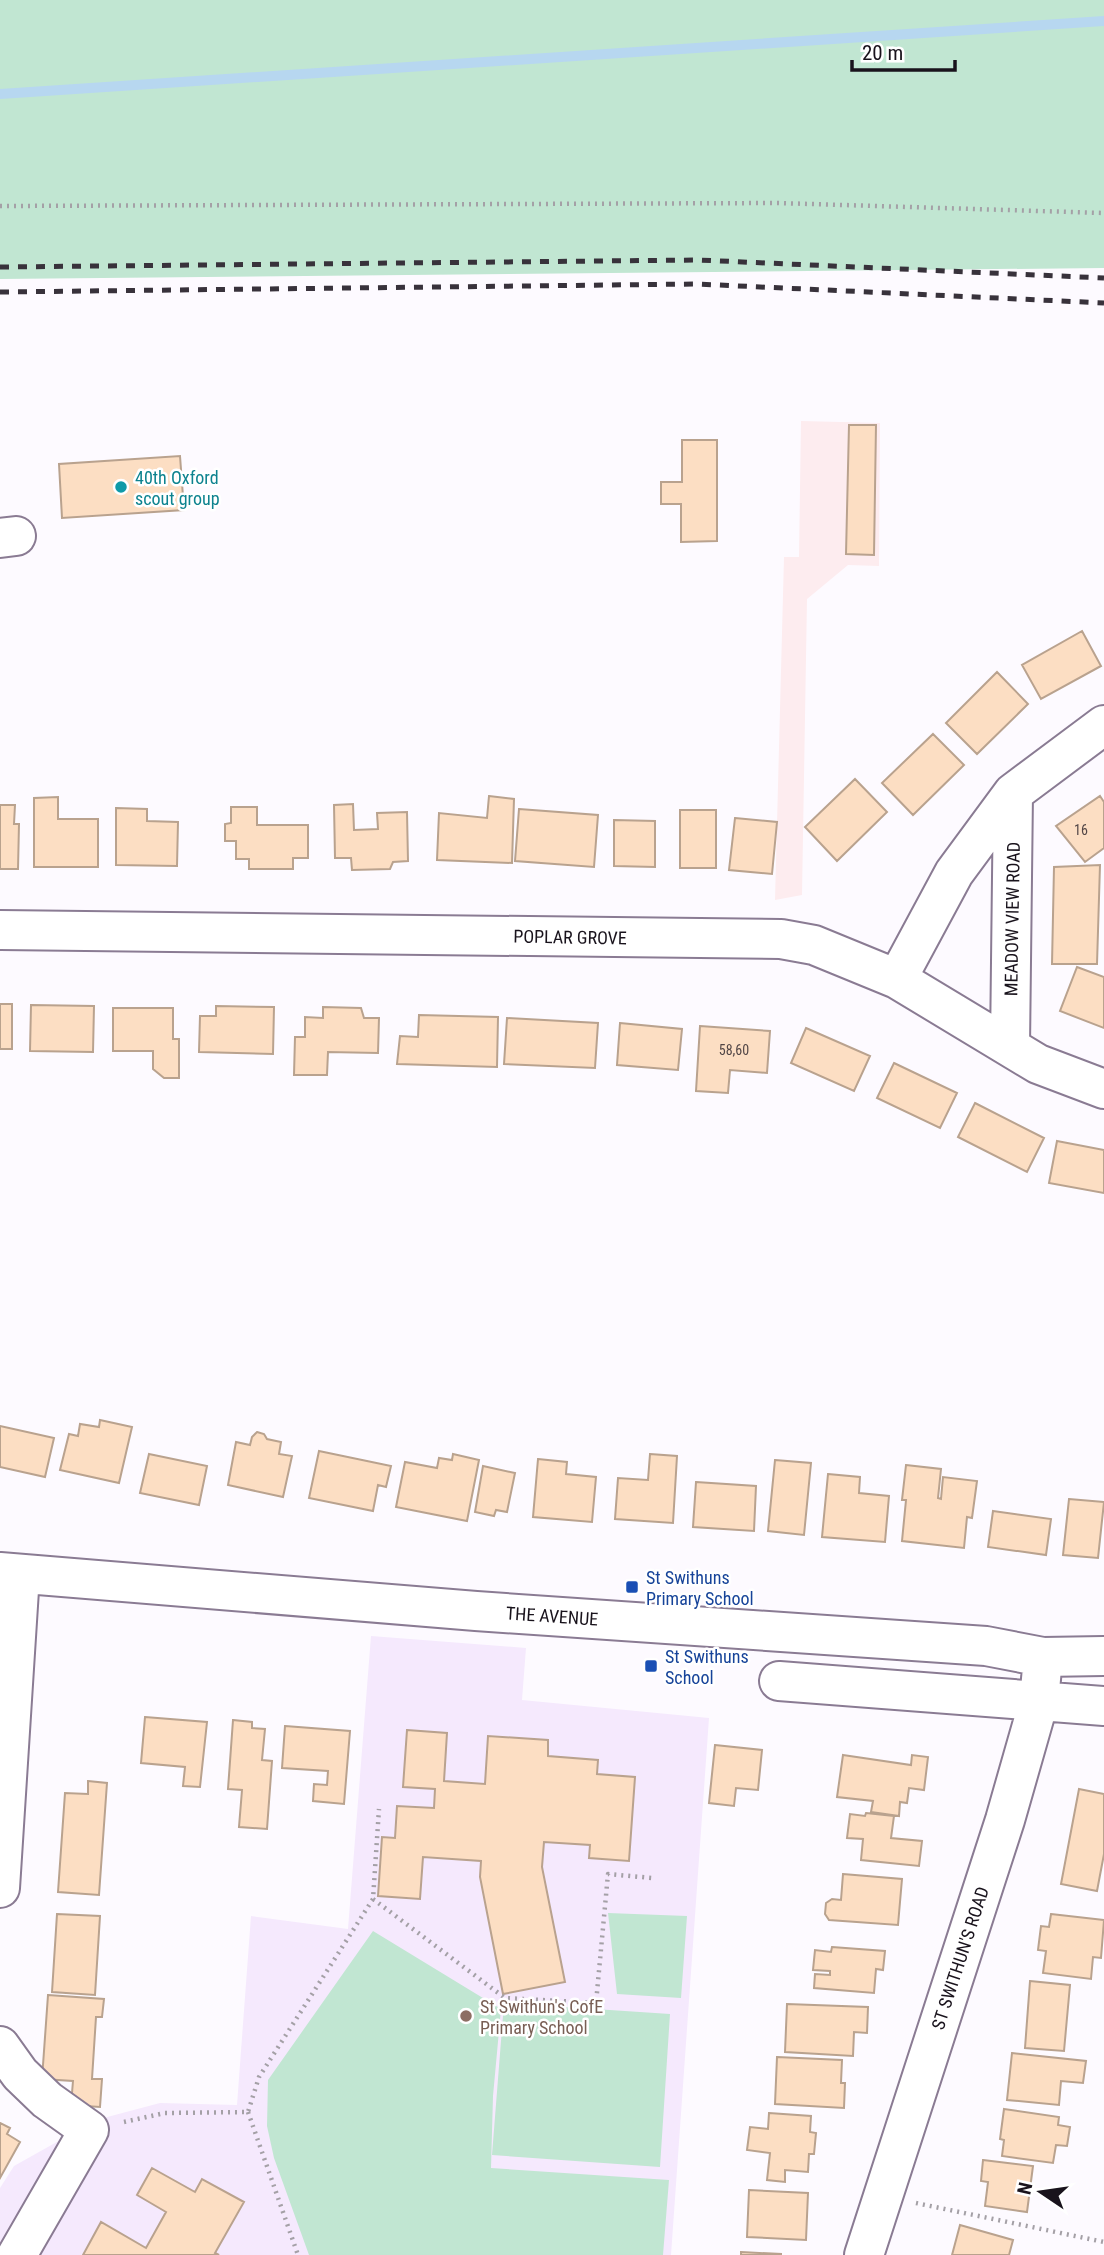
<svg xmlns="http://www.w3.org/2000/svg" width="1104" height="2255" font-family="'Roboto Condensed',sans-serif">
  <style>
    .industrial { fill: #fdecef }
    .built { fill: #f5e9fd }
    .green { fill: #c1e6d2 }
    .lines { fill: none; stroke-linecap: round; stroke-linejoin: round }
    .stream { stroke: #b7d7f0; stroke-width: 10 }
    .building { fill: #fcdec3; stroke: #b9a28e; stroke-width: 2 }
    .minor-casing { stroke: #8a7b93; stroke-width: 42 }
    .path { stroke: #a4a0a6; stroke-width: 4.5; stroke-dasharray: 2 5; stroke-linecap: butt }
    .minor { stroke: #fff; stroke-width: 38 }
    .rail { stroke: #38323b; stroke-width: 5; stroke-dasharray: 9 9; stroke-linecap: butt }
    .culture-dot { fill: #0f9aa8; stroke: #fff; stroke-width: 2.5 }
    .transit-dot { fill: #1a4fb4; stroke: #fff; stroke-width: 2.5 }
    .education-dot { fill: #8d6e63; stroke: #fff; stroke-width: 2.5 }
    .labels { text-anchor: middle; dominant-baseline: central; stroke-width: 5; stroke-linejoin: round; paint-order: stroke }
    .number-label { font-size: 14px; fill: #524646 }
    .culture-label { font-size: 18px; fill: #0d838f; stroke: #fff; text-anchor: start }
    .street-label { font-size: 18px; fill: #19131c; stroke: #fff }
    .transit-label { font-size: 18px; fill: #164399; stroke: #fff; text-anchor: start }
    .education-label { font-size: 18px; fill: #785e54; stroke: #fff; text-anchor: start }
  </style>
  <rect width="100%" height="100%" fill="#fdfaff"/>
  <path class="industrial" d="M801 421 880 423 879 566 848 565 807 599 802 895 775 900 784 557H799Z"/>
  <path class="built" d="M371 1636 526 1648 522 1700 709 1718 671 2255H0V2188L14 2166 96 2120 160 2103 237 2105 251 1916 348 1929Z"/>
  <path class="green" d="M0 0H1104V268L0 279Z
    M608 1913 687 1916 681 1998 617 1994Z
    M373 1931 501 2009 493 2096 491 2168 669 2180 663 2255H309L274 2158 267 2126 268 2080Z
    M504 2003 670 2014 660 2167 492 2155Z"/>
  <g class="lines">
    <path class="stream" d="M0 94 1104 21"/>
  </g>
  <path class="building" d="M849 425H876L874 555 846 554Z
    M682 440H717V541L681 542V504H661V482H682Z
    M180 456 184 510 62 518 59 464Z
    M1082 631 1101 666 1041 699 1022 665Z
    M997 672 1028 704 977 754 946 723Z
    M933 734 964 765 913 815 882 783Z
    M855 779 887 812 837 861 805 827Z
    M489 796 514 799 512 863 437 860 439 813 487 818Z
    M1100 796 1104 802V848L1085 862 1056 826Z
    M58 797V819H98V867H34V798Z
    M353 804 354 830 378 829 377 813 407 812 408 861 393 862 390 869 352 870 351 858H335L334 805Z
    M0 805H15L14 824H19L18 869H0Z
    M231 807H257V825H308V858H293V869H249V859H236V841H225V824L231 823Z
    M116 808 147 809V821L178 822 177 866 116 865Z
    M519 809 598 815 594 867 515 861Z
    M680 810H716V868H680Z
    M735 818 777 822 772 874 729 870Z
    M614 820 655 821V867L614 866Z
    M1100 865 1097 964H1052L1054 867Z
    M1077 967 1104 977V1028L1060 1011Z
    M0 1004H12V1049H0Z
    M31 1005 94 1006 93 1052 30 1051Z
    M216 1006 274 1007 273 1054 199 1052 200 1016H216Z
    M323 1007 361 1008 364 1018H379L378 1053 328 1052 327 1075H294L295 1037H305V1017L323 1018Z
    M113 1008H173V1039H179V1078H164L153 1069V1051H113Z
    M419 1015 498 1017 497 1067 397 1064 400 1036 418 1037Z
    M507 1018 598 1023 595 1068 504 1064Z
    M620 1023 682 1029 678 1070 617 1065Z
    M700 1026 770 1031 767 1073 730 1070 728 1093 696 1091Z
    M806 1028 870 1056 854 1091 791 1063Z
    M894 1063 957 1093 940 1128 877 1098Z
    M975 1103 1044 1138 1027 1172 958 1137Z
    M1057 1141 1104 1150V1193L1049 1183Z
    M100 1420 132 1427 119 1483 60 1470 69 1434 78 1436 80 1424 99 1427Z
    M0 1426 54 1438 45 1477 0 1467Z
    M257 1432 264 1434 267 1439 281 1442 279 1454 292 1456 283 1497 228 1485 236 1442 250 1445 252 1437Z
    M319 1451 391 1466 386 1487 378 1485 373 1511 309 1498Z
    M149 1454 207 1466 199 1505 140 1493Z
    M453 1454 479 1460 467 1521 396 1507 405 1462 437 1468 439 1458 452 1460Z
    M650 1454 677 1456 673 1523 615 1519 618 1478 648 1480Z
    M538 1459 567 1462 566 1474 596 1477 592 1522 533 1517Z
    M775 1460 811 1463 804 1535 768 1531Z
    M906 1465 941 1469 938 1498 941 1499 943 1477 977 1481 972 1518 967 1517 964 1548 902 1541 906 1500H902Z
    M483 1466 515 1473 507 1512 496 1510 494 1516 475 1512Z
    M828 1474 860 1477 859 1493 889 1496 885 1542 822 1537Z
    M696 1482 756 1486 754 1531 693 1527Z
    M1069 1499 1104 1502 1098 1558 1063 1555Z
    M993 1511 1051 1519 1046 1555 988 1547Z
    M145 1717 207 1722 200 1787 183 1786 185 1767 141 1763Z
    M233 1720 252 1722V1728L265 1729 262 1760 272 1761 267 1829 239 1827 242 1790 228 1789Z
    M285 1726 350 1731 344 1804 313 1801 314 1784 327 1785 328 1771 282 1768Z
    M407 1730 447 1733 444 1781 485 1784 488 1736 548 1740V1756L598 1760 597 1774 635 1777 629 1861 589 1858 590 1845 544 1842 542 1867 565 1982 503 1994 480 1877 481 1861 423 1857 420 1899 378 1896 382 1837 395 1838 397 1806 434 1808 435 1789 403 1787Z
    M715 1745 762 1750 758 1790 736 1788 734 1806 709 1803Z
    M843 1755 911 1765 912 1755 928 1757 924 1790 909 1788 907 1803 900 1802 899 1816 871 1812 873 1801 837 1797Z
    M88 1781 107 1783 99 1895 58 1892 65 1793 88 1794Z
    M1079 1789 1104 1794V1854L1097 1891 1061 1884Z
    M866 1813 894 1816 891 1838 922 1841 919 1866 861 1860 863 1839 847 1838 850 1814 865 1816Z
    M843 1874 902 1879 898 1925 829 1920 825 1914 826 1903 832 1899 841 1900Z
    M57 1914 100 1916 95 1995 52 1992Z
    M1051 1914 1104 1920 1101 1958 1093 1957 1091 1979 1043 1973 1046 1951 1038 1950 1041 1926 1049 1927Z
    M832 1947 885 1951 883 1970 876 1969 874 1993 814 1988 815 1974 830 1975V1971L813 1970 815 1950 831 1952Z
    M1030 1981 1070 1985 1064 2051 1025 2048Z
    M48 1995 104 1999 102 2017H96L92 2079H102L100 2107 71 2105 73 2081 42 2079Z
    M787 2004 868 2007 867 2033 854 2032 853 2056 785 2052Z
    M1012 2053 1086 2061 1083 2083 1061 2081 1059 2105 1007 2100Z
    M777 2057 842 2060 841 2083H845L844 2108 775 2104Z
    M1004 2109 1059 2117 1058 2125 1070 2127 1067 2146 1056 2145 1053 2163 1002 2156 1004 2140 1000 2139Z
    M769 2113 811 2116 810 2132 816 2133 814 2154H809L808 2172 785 2170V2182L767 2180 770 2153 747 2150 750 2127 768 2129Z
    M0 2123 10 2128 7 2134 20 2142 0 2178Z
    M983 2160 1033 2166 1027 2212 985 2206 988 2182 981 2181Z
    M152 2168 195 2192 202 2179 244 2202 215 2253 219 2255H83L101 2222 146 2248 166 2212 137 2195Z
    M749 2190 808 2193 806 2240 747 2237Z
    M960 2225 1013 2240 1009 2255H952Z
    M741 2252 781 2254V2255H741Z"/>
  <g class="lines">
    <g class="minor-casing">
      <path id="minor" d="M0 538 16 536
        M0 930 781 939 814 945 897 979 1038 1064 1104 1089
        M897 979 954 873 1013 793 1104 725
        M1010 1046 1013 793
        M0 1572 476 1611 986 1646 1043 1657 1104 1656
        M779 1681 1104 1706
        M0 1888 20 1574
        M0 2046 20 2074 47 2100 89 2130 17 2255
        M864 2255 1005 1820 1039 1701 1043 1657"/>
    </g>
    <path class="path" d="M0 206 778 203 1104 213
      M373 1899 505 1998 596 2003 608 1874 652 1878
      M248 2112 298 2255
      M124 2122 165 2113 248 2112 259 2077 373 1899 379 1809
      M916 2203 1104 2242"/>
    <use href="#minor" class="minor"/>
    <path class="rail" d="M0 267 698 260 1104 278
      M0 292 697 284 1104 303"/>
  </g>
  <circle class="culture-dot" cx="121" cy="487" r="7"/>
  <g class="transit-dot">
    <rect x="625" y="1580" width="14" height="14" rx="3.5"/>
    <rect x="644" y="1659" width="14" height="14" rx="3.5"/>
  </g>
  <circle class="education-dot" cx="466" cy="2016" r="7"/>
  <g class="labels">
    <g class="number-label">
      <text x="1081" y="830">16</text>
      <text x="734" y="1050">58,60</text>
    </g>
    <g class="culture-label">
      <text x="135" y="477">40th Oxford<tspan x="135" dy="21">scout group</tspan></text>
    </g>
    <g class="street-label">
      <text transform="translate(1012 919) rotate(-89)">MEADOW VIEW ROAD</text>
      <text transform="translate(570 937) rotate(1)">POPLAR GROVE</text>
      <text transform="translate(552 1616) rotate(4)">THE AVENUE</text>
      <text transform="translate(960 1958) rotate(-72)">ST SWITHUN'S ROAD</text>
    </g>
    <g class="transit-label">
      <text x="646" y="1577">St Swithuns<tspan x="646" dy="21">Primary School</tspan></text>
      <text x="665" y="1656">St Swithuns<tspan x="665" dy="21">School</tspan></text>
    </g>
    <g class="education-label">
      <text x="480" y="2006">St Swithun's CofE<tspan x="480" dy="21">Primary School</tspan></text>
    </g>
  </g>
  <g transform="translate(1041 2192) rotate(283)" stroke="#ffffff" stroke-width="5" paint-order="stroke">
  <path d="M0-5L12 26L0 18L-12 26Z" fill="#19131c"/>
  <text y="-10" font-size="19" font-weight="bold" text-anchor="middle" fill="#19131c">N</text>
  </g>
  <path d="M852 60v10h103v-10" fill="none" stroke="#19131c" stroke-width="3.5"/>
  <text x="862" y="60" font-size="21" fill="#19131c" stroke="#ffffff" stroke-width="5" paint-order="stroke">20 m</text>
</svg>
